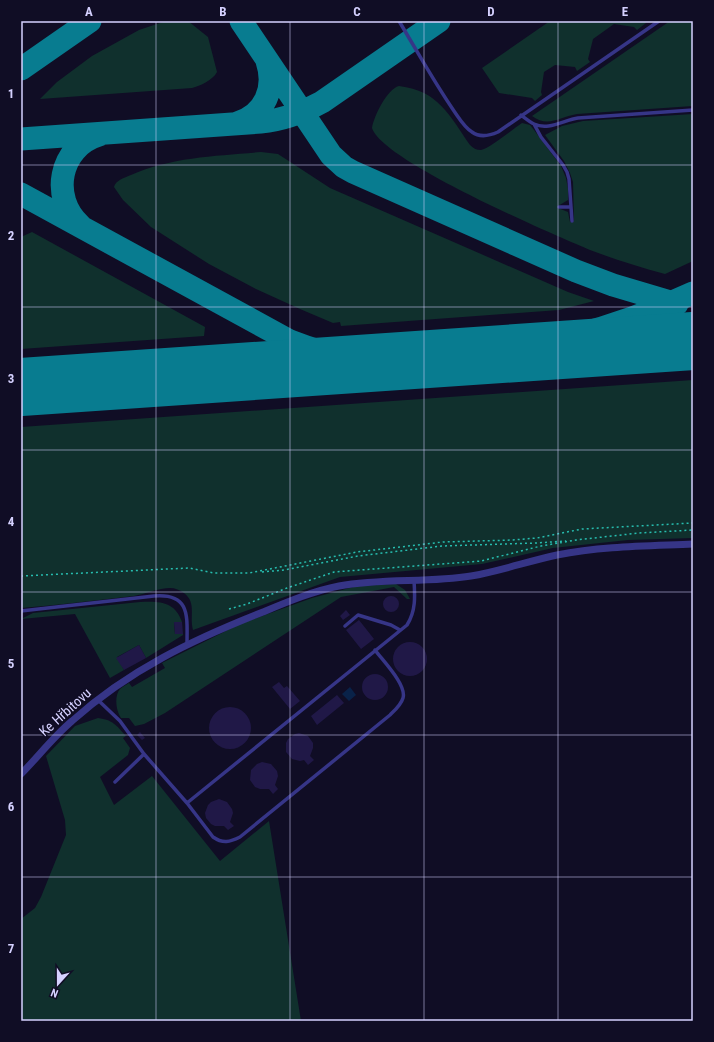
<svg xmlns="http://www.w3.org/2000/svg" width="714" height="1042" font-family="'Roboto Condensed',sans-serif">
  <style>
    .green { fill: #10302d }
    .water { fill: #092249 }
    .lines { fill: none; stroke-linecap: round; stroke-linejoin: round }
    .taxiway { stroke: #087c90; stroke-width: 23 }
    .runway { stroke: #087c90; stroke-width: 58 }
    .building { fill: #201847 }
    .path { stroke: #27bdaf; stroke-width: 1.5; stroke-dasharray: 2 3; stroke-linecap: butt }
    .service { stroke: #363587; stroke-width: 3.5 }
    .minor { stroke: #363587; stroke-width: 7 }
    .grid { fill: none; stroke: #d5d1ff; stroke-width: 1; stroke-opacity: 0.55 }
    .labels { text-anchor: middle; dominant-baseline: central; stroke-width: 3; stroke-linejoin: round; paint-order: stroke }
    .street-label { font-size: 14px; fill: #d5d1ff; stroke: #100d25 }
    .neatline { fill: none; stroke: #d5d1ff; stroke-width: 1.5 }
    .grid-label { font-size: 13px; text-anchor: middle; font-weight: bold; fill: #d5d1ff }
  </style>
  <rect width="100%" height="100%" fill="#100d25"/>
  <path class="green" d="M166 21H188L208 37 217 72C213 80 200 86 192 88L40 99 57 82 92 56 139 30Z
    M550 21H645L646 23 637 30 634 27 614 24 593 39 588 59 590 62 577 71 575 67 555 65 544 72 541 92 542 95 535 101 532 98 499 93 482 68Z
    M670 21H693V106L577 114C559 117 548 128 532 116Z
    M399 86C439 91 449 115 470 145 473 148 476 150 481 150 489 149 513 129 522 123L530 125 534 130 561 166 566 178 568 189V200L558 206V208L568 212 570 222 574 221 573 182 570 173 564 161 545 135 562 126 583 121 693 114V261L665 274C639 267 614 259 590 250 552 234 382 161 372 128 374 116 387 89 399 86Z
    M261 152 278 154 330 188 568 292 594 301 559 310 341 326 340 322 333 323 300 309 256 289 209 264 151 227 123 200 114 187C116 180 124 178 131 175 171 157 217 156 261 152Z
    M32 232 205 327 204 336 21 349V237Z
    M693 380V538L628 540 553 548 482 564 340 577 193 630C189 616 197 603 184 593 180 590 175 588 170 588 159 588 145 594 134 596 96 600 59 605 21 608V427Z
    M396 584 405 590 410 599H407L394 587 341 597 165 713 144 724 135 726 129 718H121C116 711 114 696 120 689 122 687 126 685 129 683L132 687 165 668 162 663 240 624 312 598 357 586Z
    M140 602C159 601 175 601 182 622L174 623 175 634H183V635L146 658 139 645 117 657 124 670 110 678 75 614 21 619 33 613Z
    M98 718C113 720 116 725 126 736L123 738 130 748 128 755 100 777 114 805 152 776 220 861 269 821 301 1021H21V919L35 908 41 897 66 835 65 820 46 756 75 726Z"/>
  <path class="water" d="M350 687 356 695 349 701 342 694Z"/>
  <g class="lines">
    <path class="taxiway" d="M241 21 331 155 344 167 353 172 576 271 613 285 677 304
      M21 69 90 21
      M237 123C265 115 276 88 267 61
      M21 139 261 122C283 120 302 113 322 102L439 21
      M21 194 290 341C308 348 326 354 345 357 377 363 410 360 442 357 533 350 609 332 693 293
      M80 225C50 198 59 147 99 135"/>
    <path class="runway" d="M21 387 693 341"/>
  </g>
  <path class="building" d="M383 604a8 8 0 1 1 16 0a8 8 0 1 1-16 0Z
    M346 610 350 615 343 620 340 616Z
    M359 620 374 639 361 649 346 630Z
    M174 622H182L183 634H175Z
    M393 659a17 17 0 1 1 34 0a17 17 0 1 1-34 0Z
    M139 645 146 658 124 670 116 658Z
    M362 687a13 13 0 1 1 26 0a13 13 0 1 1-26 0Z
    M279 682 284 688 287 686 300 701 290 709 272 687Z
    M337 695 344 703 317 725 311 716Z
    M209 728a21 21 0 1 1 42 0a21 21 0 1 1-42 0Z
    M140 732 145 738 142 740 137 735Z
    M299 733 308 736 313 743V748L310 756 314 760 308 765 304 760 300 761 292 759 286 752V743L288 739 295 734Z
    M262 762 271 764 277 771 278 776 275 785 278 789 273 794 269 789H260L255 787 250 780 251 770 257 764Z
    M219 799 227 802 232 809 233 813 230 822 234 826 228 830 224 826H215L211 824 206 818 205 813 208 805 211 802Z"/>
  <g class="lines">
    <path class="path" d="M262 572 284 570 358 556 442 546 536 543 566 541
      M21 576 189 568 214 573H249L357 552 443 542 513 540 537 538 582 529 693 523
      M229 609 247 604 287 588 334 572 481 561 541 546 576 540 639 533 693 530"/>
    <path class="service" d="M399 21C417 51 434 82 454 111 459 118 464 127 472 132 480 138 489 136 498 132L659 21
      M521 115C525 118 530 122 534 124 548 131 564 120 578 118L693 110
      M534 124 541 137 563 165 567 172 569 179 572 221
      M559 207H570
      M21 611 154 596C191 593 187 617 187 644
      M345 626 358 615 391 625 400 630
      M98 700 120 721 144 754 187 803 407 625C416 611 415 596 414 580
      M115 782 144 754
      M187 803 213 837C223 844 230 842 240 837L390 715C395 710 401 705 403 698 407 685 383 661 375 650"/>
    <path class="minor" d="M21 774C38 757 53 737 72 721 129 670 192 640 263 612 287 602 313 591 339 586 383 578 428 583 471 576 500 571 529 561 557 555 602 546 648 546 693 544"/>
  </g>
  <path class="grid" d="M156 21V1021M290 21V1021M424 21V1021M558 21V1021M21 165H693M21 307H693M21 450H693M21 592H693M21 735H693M21 877H693"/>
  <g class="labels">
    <g class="street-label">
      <text transform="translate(65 712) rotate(-42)">Ke Hřbitovu</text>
    </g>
  </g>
  <rect width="714" height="1042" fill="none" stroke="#100d25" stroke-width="44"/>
  <g transform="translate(58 984) rotate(201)" stroke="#100d25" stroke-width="3" paint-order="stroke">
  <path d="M0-3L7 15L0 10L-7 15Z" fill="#d5d1ff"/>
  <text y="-6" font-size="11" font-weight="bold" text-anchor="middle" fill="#d5d1ff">N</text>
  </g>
  <rect x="22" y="22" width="670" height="998" class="neatline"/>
  <g class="grid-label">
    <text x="89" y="16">A</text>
    <text x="223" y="16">B</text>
    <text x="357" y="16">C</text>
    <text x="491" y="16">D</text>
    <text x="625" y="16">E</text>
    <text x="11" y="98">1</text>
    <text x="11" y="240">2</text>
    <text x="11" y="383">3</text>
    <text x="11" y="526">4</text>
    <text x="11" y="668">5</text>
    <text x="11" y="811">6</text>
    <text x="11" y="953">7</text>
  </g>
</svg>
